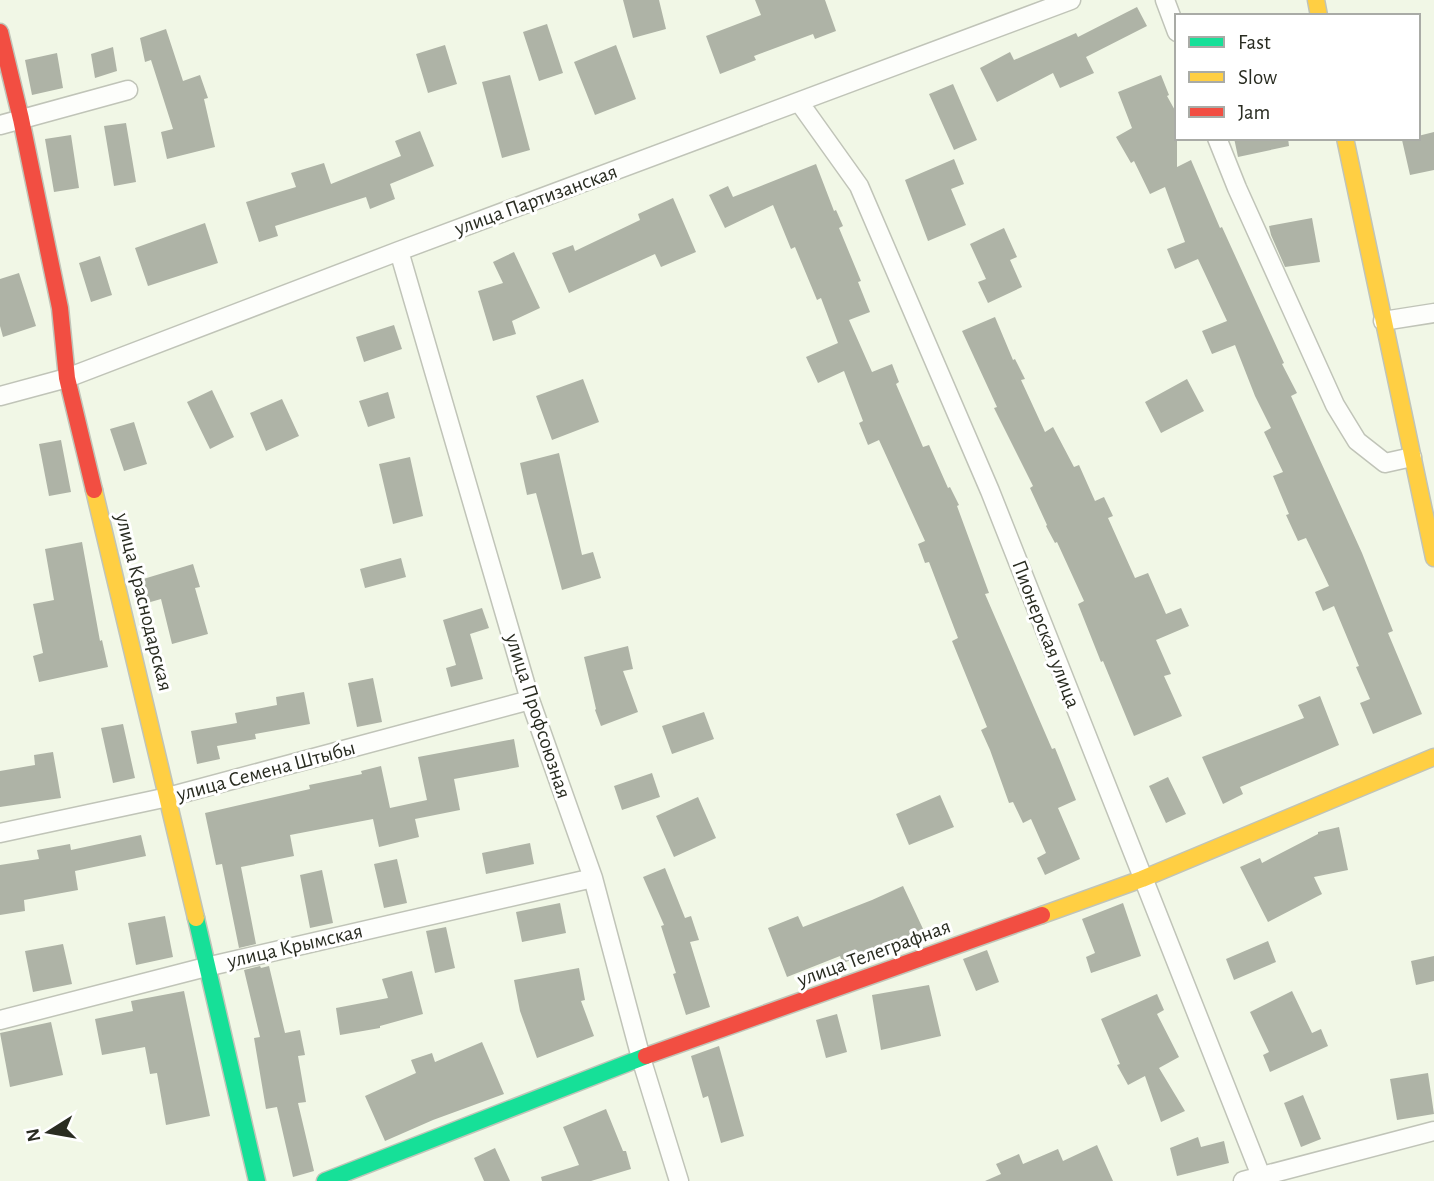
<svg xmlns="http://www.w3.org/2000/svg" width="1434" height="1181" font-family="'Alegreya Sans',sans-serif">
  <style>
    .building { fill: #aeb3a6 }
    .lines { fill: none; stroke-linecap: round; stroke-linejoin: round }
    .street-casing { stroke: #c0c4b8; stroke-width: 21 }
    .fast-casing { stroke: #c0c4b8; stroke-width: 19 }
    .slow-casing { stroke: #c0c4b8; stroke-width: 19 }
    .jam-casing { stroke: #c0c4b8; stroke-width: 19 }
    .street { stroke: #fdfefb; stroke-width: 18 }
    .fast { stroke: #16e098; stroke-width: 16 }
    .slow { stroke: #ffcf43; stroke-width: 16 }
    .jam { stroke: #f24e42; stroke-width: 16 }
    .labels { text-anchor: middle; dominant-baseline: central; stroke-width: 6; stroke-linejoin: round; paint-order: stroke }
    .street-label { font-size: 21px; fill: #292c21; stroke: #fff }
  </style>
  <rect width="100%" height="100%" fill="#f1f7e6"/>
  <path class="building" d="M623 0H659L666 29 633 38Z
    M755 0H825L836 31 815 39 813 34 754 56 756 60 720 74 706 36 761 15Z
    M1137 7 1147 26 1086 57 1094 73 1060 88 1053 73 997 102 980 68 1010 52 1014 60 1076 33 1078 37Z
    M547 24 563 73 539 81 523 32Z
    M166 29 183 81 200 75 208 98 204 99 215 147 167 159 161 132 173 129 151 60 145 62 140 38Z
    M445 45 457 84 428 93 416 54Z
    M616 45 636 99 595 115 574 62Z
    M113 47 117 71 95 78 91 54Z
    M57 53 63 88 32 95 25 60Z
    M510 75 530 150 502 158 482 82Z
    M1161 75 1169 95 1167 96 1177 114V167L1191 160 1220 228 1222 227 1284 363 1282 364 1297 393 1291 396 1362 553 1393 631 1388 633 1422 714 1373 734 1360 703 1370 699 1356 667 1359 666 1334 606 1323 611 1315 592 1329 586 1306 538 1298 541 1286 515 1289 514 1273 476 1283 472 1264 432 1271 428 1255 396 1235 345 1212 354 1202 331 1227 321 1198 259 1175 269 1167 249 1185 242 1165 187 1150 194 1134 161 1131 163 1116 137 1132 128 1118 92Z
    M953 84 977 140 954 150 929 94Z
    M126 123 136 182 114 186 104 126Z
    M420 131 434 166 390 184 395 199 370 209 366 197 275 226 278 236 259 242 246 202 296 187 291 173 324 163 331 184 401 156 395 141Z
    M1434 132V170L1410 175 1402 140 1418 138V136Z
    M71 135 79 188 54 192 45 139Z
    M1234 138H1288L1289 146 1238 157Z
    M954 159 964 184 951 189 966 225 928 241 905 180Z
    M816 164 834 211 836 210 843 226 839 228 861 281 858 282 870 312 849 320 872 372 892 364 899 382 896 384 923 447 929 445 948 488 950 487 959 505 957 506 989 593 985 594 1052 749 1055 748 1076 800 1058 808 1080 859 1045 875 1037 858 1046 853 1031 819 1023 823 1013 802 1009 803 990 750 981 730 987 727 952 641 958 638 929 562 925 563 918 544 925 541 879 440 868 445 859 423 863 421 844 371 818 383 806 357 838 343 821 298 817 300 795 247 791 249 773 205 725 228 709 195 728 186 733 197Z
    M673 198 696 252 661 267 655 254 569 293 552 253 573 245 575 251 640 220 638 214Z
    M1312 218 1320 262 1285 267 1271 235 1269 226Z
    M205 223 218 263 148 286 135 248Z
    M1004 228 1017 257 1010 260 1022 287 988 303 978 282 986 279 970 244Z
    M514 252 540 308 512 321 516 334 493 341 478 291 503 283 493 262Z
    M100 256 112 295 91 302 79 263Z
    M19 273 36 326 3 337 0 326V279Z
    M995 317 1013 360 1015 359 1025 379 1021 380 1045 432 1053 427 1074 467 1079 465 1095 501 1104 497 1113 516 1108 518 1135 578 1148 573 1166 614 1181 608 1189 626 1156 640 1171 674 1164 676 1182 716 1134 736 1103 661 1101 662 1078 604 1084 601 1057 542 1055 543 1046 526 1047 525 1030 488 1033 486 994 408 997 407 962 331Z
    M394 325 402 349 364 362 356 337Z
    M583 379 599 422 552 440 536 396Z
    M1187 379 1204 411 1161 433 1145 402Z
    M212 390 234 437 210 449 187 402Z
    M388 392 395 418 368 427 359 401Z
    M282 399 299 436 266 451 250 413Z
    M134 422 147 464 124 471 110 429Z
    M61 440 71 492 49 496 39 444Z
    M559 453 582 555 593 552 601 578 562 590 536 493 527 495 520 463Z
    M410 457 423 516 393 524 379 464Z
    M82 542 100 641 102 640 108 667 39 682 33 656 43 653 33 604 54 600 45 549Z
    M401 558 406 577 365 588 360 569Z
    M193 564 200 587 195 588 208 634 172 644 161 599 147 603 140 580Z
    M482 608 489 628 470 634 483 679 451 687 446 668 456 665 443 620Z
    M628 646 633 669 623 671 638 712 601 726 595 710 596 709 584 657Z
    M373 678 382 722 357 727 348 683Z
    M304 692 310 724 255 734 256 739 217 746 220 759 197 764 191 731 237 723 235 713 277 705 276 697Z
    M1320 696 1339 745 1240 787 1243 794 1223 804 1202 757 1304 718 1298 705Z
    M704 712 714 739 672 754 662 726Z
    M123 724 135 778 113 783 101 728Z
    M514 739 519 767 454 779 460 810 415 819 419 837 379 847 373 819 290 835 294 856 241 867 256 944 239 948 222 864 216 865 205 813 310 789 309 785 362 774 361 771 381 766 390 808 427 800 418 757Z
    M53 752 61 798 0 807V771L35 765 34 755Z
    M652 773 660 797 622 810 614 786Z
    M1168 777 1186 814 1166 823 1149 786Z
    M940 795 954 827 909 845 896 814Z
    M698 797 716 838 674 857 656 816Z
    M1339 827 1348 870 1314 877 1322 894 1268 922 1240 867 1260 858 1262 863 1318 834V832Z
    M141 835 146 856 75 871 78 890 24 900 25 911 0 915V865L39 859 37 850 70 844 71 850Z
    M530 843 534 864 486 874 482 853Z
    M397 859 407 903 384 908 374 864Z
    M665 868 685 918 691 916 699 940 690 942 710 1007 686 1015 673 974 676 973 661 926 664 925 643 877Z
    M322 870 333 923 310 928 300 875Z
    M903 886 924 931 900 942 843 963 840 956 787 977 768 928 798 916 803 927 872 900Z
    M560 903 566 933 522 942 516 912Z
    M1123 903 1141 956 1091 973 1086 957 1095 953 1082 919Z
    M165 916 173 957 136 965 128 923Z
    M446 927 455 968 435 973 426 931Z
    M1268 941 1276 962 1234 980 1226 959Z
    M63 944 72 984 33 992 25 951Z
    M987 950 999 982 976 991 963 959Z
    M1434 956V981L1416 985 1411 961Z
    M260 966 261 968 269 966 285 1033 300 1030 305 1055 298 1056 306 1102 298 1103 314 1171 293 1177 277 1107 266 1109 254 1038 260 1037 244 970Z
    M579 968 585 1000 581 1001 594 1036 537 1058 520 1011 514 980Z
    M412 971 423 1014 380 1026V1028L340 1035 336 1008 388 998 382 979Z
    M929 985 941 1036 881 1050 872 995Z
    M184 991 210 1116 166 1125 157 1073 150 1074 145 1047 102 1055 95 1019 133 1011 131 1001Z
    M1292 991 1312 1033 1321 1029 1328 1046 1270 1072 1263 1055 1269 1052 1250 1012Z
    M1157 994 1164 1010 1157 1014 1179 1057 1159 1068 1185 1111 1161 1122 1145 1076 1128 1085 1117 1065 1120 1064 1101 1019Z
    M837 1014 847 1052 826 1058 816 1020Z
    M51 1022 63 1075 10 1087 0 1033Z
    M482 1042 504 1094 433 1120 385 1141 365 1096 416 1073 411 1060 432 1053 435 1062Z
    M719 1046 744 1136 721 1143 708 1096 703 1098 691 1056Z
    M1428 1073 1434 1114 1397 1120 1390 1079Z
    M1303 1095 1321 1139 1301 1147 1284 1103Z
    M606 1109 623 1151H626L631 1169 591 1181H542L541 1177 579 1165 563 1127Z
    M1198 1137 1201 1147 1224 1141 1229 1163 1177 1176 1170 1148Z
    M1097 1145 1113 1181H985L1001 1174 996 1164 1019 1154 1023 1164 1058 1149 1063 1161Z
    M495 1148 510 1181H484L474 1158Z"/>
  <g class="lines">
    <g class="street-casing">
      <path id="street" d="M1165 0 1177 32
        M799 102 859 186 990 491 1263 1181
        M0 125 128 90
        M1217 138 1237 188 1335 405 1357 441 1385 463 1412 457
        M399 251 530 700 593 878 641 1058 679 1181
        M1383 321 1434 313
        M0 396 67 378 399 251 1071 0
        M0 833 168 797 530 700
        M0 1020 206 967 593 878
        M1243 1181 1434 1131"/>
    </g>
    <g class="fast-casing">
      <path id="fast" d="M196 918 257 1181
        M325 1181 646 1056"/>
    </g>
    <g class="slow-casing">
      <path id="slow" d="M1316 0 1319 16
        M1345 138 1434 558
        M94 490 196 918
        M1042 915 1142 879 1434 757"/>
    </g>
    <g class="jam-casing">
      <path id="jam" d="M0 32 21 119 60 308 67 378 94 490
        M646 1056 1042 915"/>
    </g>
    <use href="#street" class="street"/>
    <use href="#fast" class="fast"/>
    <use href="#slow" class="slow"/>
    <use href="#jam" class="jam"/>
  </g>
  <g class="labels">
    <g class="street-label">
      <text transform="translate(536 200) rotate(-20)">улица Партизанская</text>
      <text transform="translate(144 602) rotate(76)">улица Краснодарская</text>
      <text transform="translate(1046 634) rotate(69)">Пионерская улица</text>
      <text transform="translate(538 716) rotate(72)">улица Профсоюзная</text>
      <text transform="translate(266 771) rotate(-15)">улица Семена Штыбы</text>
      <text transform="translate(295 946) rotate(-13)">улица Крымская</text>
      <text transform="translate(874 953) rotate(-20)">улица Телеграфная</text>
    </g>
  </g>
  <rect x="1175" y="14" width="245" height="126" fill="#ffffff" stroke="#a9aba6" stroke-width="2"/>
  <rect x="1189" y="37" width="35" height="10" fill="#16e098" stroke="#a9aba6" stroke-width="2"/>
  <text x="1238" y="49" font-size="21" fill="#292c21">Fast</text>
  <rect x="1189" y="72" width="35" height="10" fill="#ffcf43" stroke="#a9aba6" stroke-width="2"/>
  <text x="1238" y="84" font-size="21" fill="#292c21">Slow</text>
  <rect x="1189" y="107" width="35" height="10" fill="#f24e42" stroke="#a9aba6" stroke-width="2"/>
  <text x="1238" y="119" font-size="21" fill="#292c21">Jam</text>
  <g transform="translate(49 1132) rotate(259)" stroke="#ffffff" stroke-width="5" paint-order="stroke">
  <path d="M0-5L12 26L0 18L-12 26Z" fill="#292c21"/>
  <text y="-10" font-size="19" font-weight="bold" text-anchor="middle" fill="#292c21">N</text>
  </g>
</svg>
